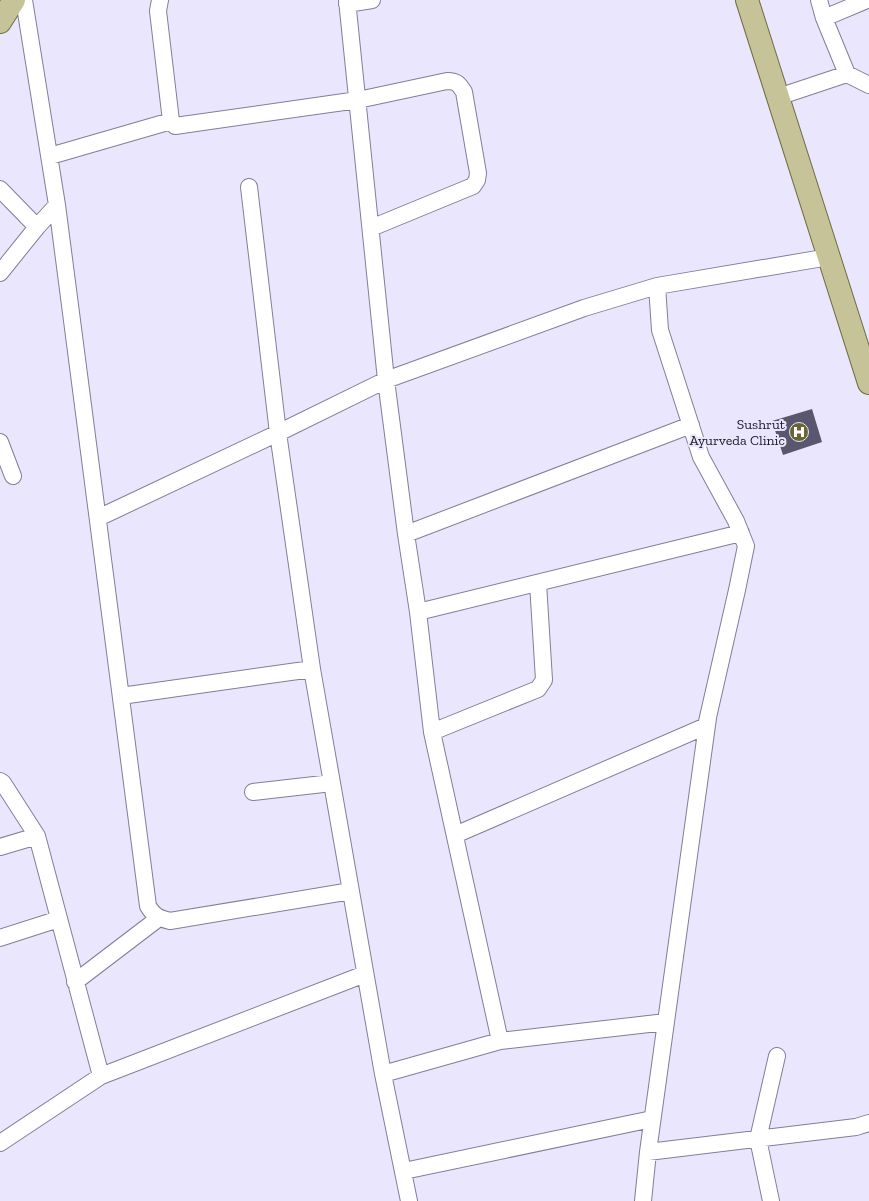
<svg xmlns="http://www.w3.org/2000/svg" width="869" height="1201" font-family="'Zilla Slab',serif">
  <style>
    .building { fill: #59566e }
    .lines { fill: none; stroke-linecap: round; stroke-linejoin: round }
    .minor-casing { stroke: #827e98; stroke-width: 18 }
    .primary-casing { stroke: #6f6d41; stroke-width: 24 }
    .minor { stroke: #fff; stroke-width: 16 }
    .primary { stroke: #c5c397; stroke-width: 22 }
    .labels { text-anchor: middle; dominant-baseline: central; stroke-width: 4; stroke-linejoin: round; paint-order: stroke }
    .poi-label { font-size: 14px; fill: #191822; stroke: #e9e6fd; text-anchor: end }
  </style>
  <rect width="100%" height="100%" fill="#e9e6fd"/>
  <path class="building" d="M812 409 822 442 783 455 772 421Z"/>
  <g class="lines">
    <g class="minor-casing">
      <path id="minor" d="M24 0 57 205 148 906C154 916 158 918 170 921L351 891
        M160 0 158 11 171 121 175 126 358 100 447 81C457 81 459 84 464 92L478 173 477 180 473 186 371 228
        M347 0 386 380 406 534 418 612 432 732 538 689 544 680 538 583
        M819 0 824 18 847 74
        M347 4 372 0
        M824 18 867 0
        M778 97 847 74 869 85
        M50 156 171 121
        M249 187 278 433 312 669 383 1074 409 1201
        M0 189 37 227
        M0 273 37 227 57 205
        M0 442 13 476
        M98 518 278 433 386 380 584 308 657 286 829 257
        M406 534 691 425
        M418 612 741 533
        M121 696 312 669
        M708 718 648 1152 856 1127 869 1123
        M432 732 500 1041
        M0 781 3 783 37 836 101 1076
        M253 792 332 783
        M455 835 706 726 737 590 746 546 736 521 701 457 660 330 657 286
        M0 847 37 836
        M0 938 59 919
        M75 982 159 918
        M383 1074 500 1041 666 1022
        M0 1143 101 1076 365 974
        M404 1171 652 1119
        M643 1201 648 1152
        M771 1201 758 1139 777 1056"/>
    </g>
    <g class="primary-casing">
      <path id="primary" d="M747 0 869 383
        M0 22 14 0"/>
    </g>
    <use href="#minor" class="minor"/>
    <use href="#primary" class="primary"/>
  </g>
  <defs>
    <g id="hospital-disc" transform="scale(1)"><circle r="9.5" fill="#676532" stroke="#e9e6fd"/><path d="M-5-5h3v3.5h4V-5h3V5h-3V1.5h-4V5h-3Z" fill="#fff"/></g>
  </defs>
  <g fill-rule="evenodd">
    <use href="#hospital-disc" x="799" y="432"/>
  </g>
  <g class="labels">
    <g class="poi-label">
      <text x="785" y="424">Sushrut<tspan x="785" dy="16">Ayurveda Clinic</tspan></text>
    </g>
  </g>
</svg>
